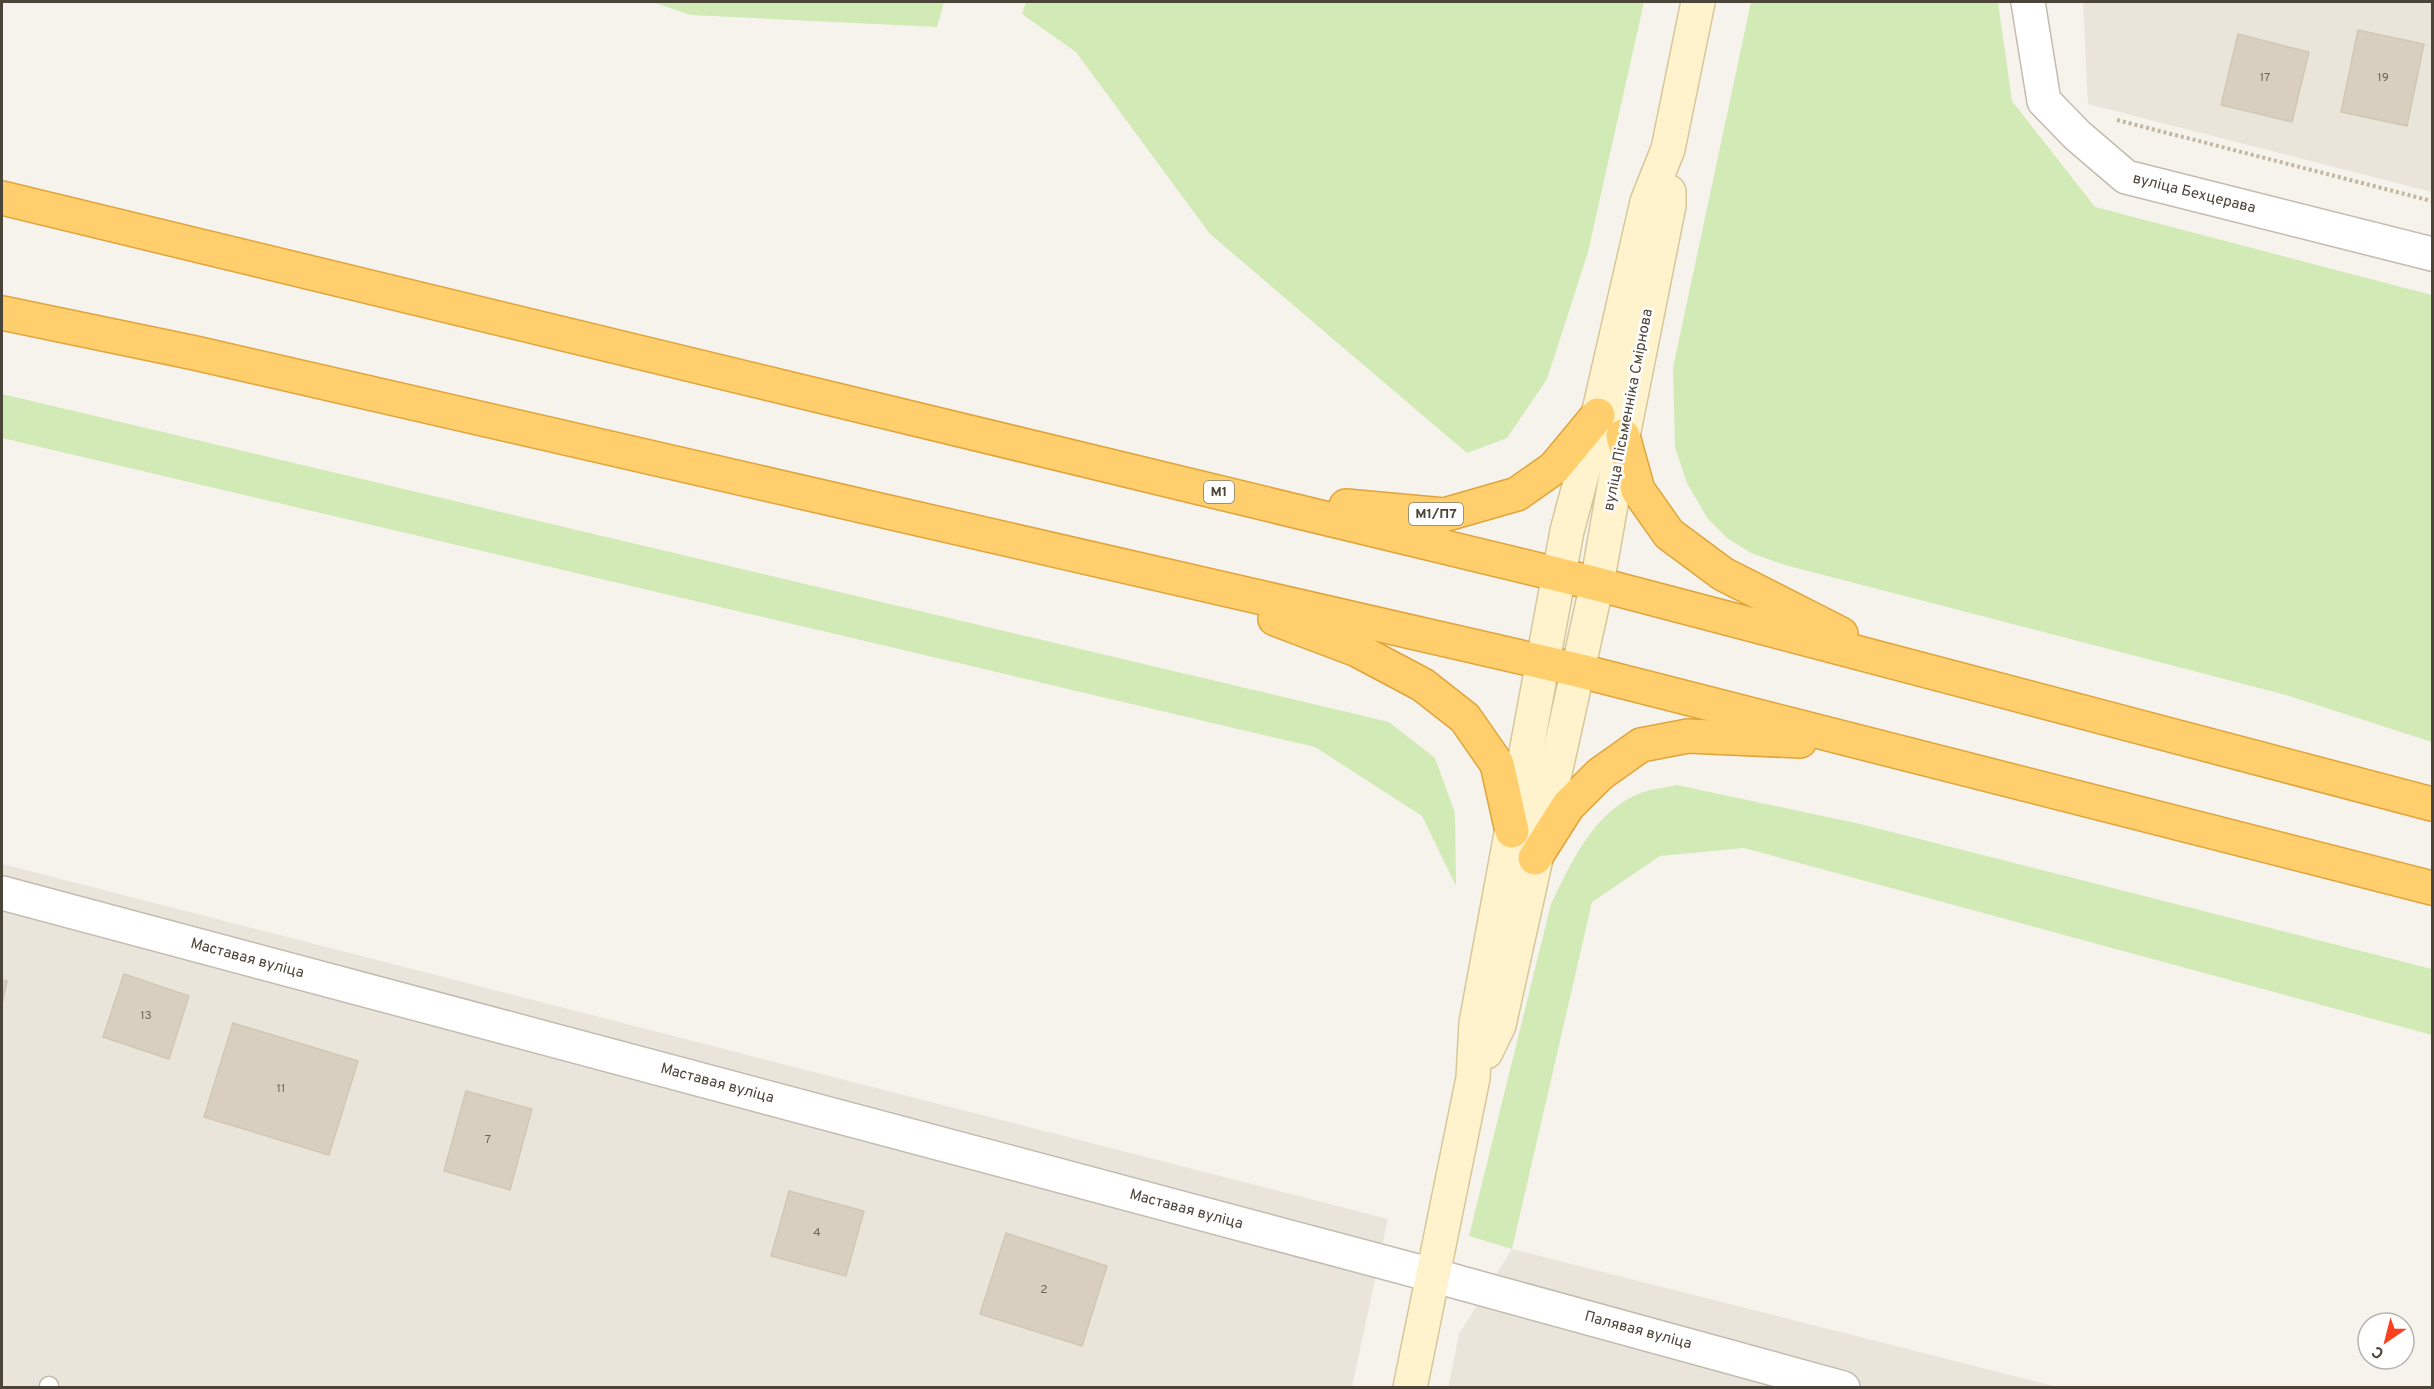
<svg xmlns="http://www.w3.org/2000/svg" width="2434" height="1389" font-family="Overpass,sans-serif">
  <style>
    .residential { fill: #eae5da }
    .green { fill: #d2eab5 }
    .building { fill: #d8cfc1; stroke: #d3c7b4; stroke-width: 1.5 }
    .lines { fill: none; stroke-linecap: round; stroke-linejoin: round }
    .lane-casing { stroke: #c2bbae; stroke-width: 21 }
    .street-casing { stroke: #c2bbae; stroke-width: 36 }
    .secondary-casing { stroke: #d6c79b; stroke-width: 36 }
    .highway-casing { stroke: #e0a43c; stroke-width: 36 }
    .path { stroke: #c4b79f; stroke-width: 4; stroke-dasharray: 3 3; stroke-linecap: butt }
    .lane { stroke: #fff; stroke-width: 18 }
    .street { stroke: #fff; stroke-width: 33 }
    .secondary { stroke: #fff3cd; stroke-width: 33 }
    .highway { stroke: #ffcf6e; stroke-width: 33 }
    .labels { text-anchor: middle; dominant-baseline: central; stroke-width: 5; stroke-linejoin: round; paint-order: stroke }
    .number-label { font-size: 12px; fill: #6e675b }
    .shield { fill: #fff; stroke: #817c74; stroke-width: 1.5 }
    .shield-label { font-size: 14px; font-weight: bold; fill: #4b4439 }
    .street-label { font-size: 15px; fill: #4b4439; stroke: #fff }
  </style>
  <rect width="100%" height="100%" fill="#f6f3ec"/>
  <path class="residential" d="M2083 2H2432V192L2088 104Z
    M2 864 1388 1219 1352 1387H2Z
    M1512 1249 2058 1387 1448 1388 1459 1334Z"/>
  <path class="green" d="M652 2H944L937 27 691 15Z
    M1026 2H1644L1588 252 1547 379 1507 438 1467 453 1210 234 1076 52 1022 14Z
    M1751 2H1998L2012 101 2095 207 2432 295V742L2286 695 1785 565 1751 553 1727 538 1708 519 1687 483 1675 447 1673 368Z
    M2 394 1389 722 1435 758 1455 813 1456 886 1422 816 1315 747 2 438Z
    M1677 785 1860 824 2432 969V1035L1744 848 1660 856 1592 902 1512 1249 1469 1236 1551 904C1571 863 1592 815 1636 795 1648 789 1664 788 1677 785Z"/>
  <path class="building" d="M2358 30 2424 44 2407 126 2341 112Z
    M2238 34 2309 52 2292 122 2221 105Z
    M124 974 189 996 169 1059 103 1037Z
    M2 980 7 981 2 1004Z
    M233 1023 358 1061 329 1155 204 1117Z
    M466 1091 532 1109 510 1190 444 1171Z
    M789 1191 864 1211 846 1276 771 1256Z
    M1006 1233 1107 1266 1082 1346 980 1314Z"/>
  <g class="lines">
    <g class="lane-casing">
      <path id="lane" d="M49 1388V1386"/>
    </g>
    <g class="street-casing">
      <path id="street" d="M2028 2 2044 101 2077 135 2126 177 2432 254
        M2 893 1443 1278 1843 1388"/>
    </g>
    <g class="secondary-casing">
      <path id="secondary" d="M1486 1052 1499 1025 1597 584 1623 436 1669 205V192
        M1410 1388 1473 1078 1476 1023 1567 531 1598 415 1647 202 1668 149 1698 2"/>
    </g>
    <g class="highway-casing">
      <path id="highway" d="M2 198 1597 584 2432 804
        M2 313 195 353 1577 670 2432 888
        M1623 436 1638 490 1669 534 1723 574 1841 634
        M1346 506 1444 515 1517 494 1554 468 1598 415
        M1275 619 1357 650 1423 685 1465 718 1497 764 1512 831
        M1535 858 1568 806 1600 774 1641 745 1688 736 1800 741"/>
    </g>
    <path class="path" d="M2117 120 2432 201"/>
    <use href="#lane" class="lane"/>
    <use href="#street" class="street"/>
    <use href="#secondary" class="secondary"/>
    <use href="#highway" class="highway"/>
  </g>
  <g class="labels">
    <g class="number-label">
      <text x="2265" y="78">17</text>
      <text x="2383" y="78">19</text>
      <text x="146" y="1016">13</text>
      <text x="281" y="1089">11</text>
      <text x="488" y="1140">7</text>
      <text x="817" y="1233">4</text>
      <text x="1044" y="1290">2</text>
    </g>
    <g class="shield">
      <rect x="1204" y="481" width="30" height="22" rx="4.5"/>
      <rect x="1409" y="503" width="54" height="22" rx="4.5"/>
    </g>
    <g class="shield-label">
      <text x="1219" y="492">М1</text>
      <text x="1436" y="514">М1/П7</text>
    </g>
    <g class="street-label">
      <text transform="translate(2194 194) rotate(14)">вуліца Бехцерава</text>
      <text transform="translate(1629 410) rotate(-79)">вуліца Пісьменніка Смірнова</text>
      <text transform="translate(247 959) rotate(15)">Маставая вуліца</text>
      <text transform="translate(717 1084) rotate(15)">Маставая вуліца</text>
      <text transform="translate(1186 1210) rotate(15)">Маставая вуліца</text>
      <text transform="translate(1638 1331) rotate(15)">Палявая вуліца</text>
    </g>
  </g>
  <rect width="2434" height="1389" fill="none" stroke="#4b4439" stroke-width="6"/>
  <g transform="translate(2386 1341) rotate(215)"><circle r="28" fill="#ffffff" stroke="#b7b4b0" stroke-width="1.5"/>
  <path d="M0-4.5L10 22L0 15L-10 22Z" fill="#fc3f1d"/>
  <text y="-9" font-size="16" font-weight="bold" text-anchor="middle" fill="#4b4439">С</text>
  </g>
</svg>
